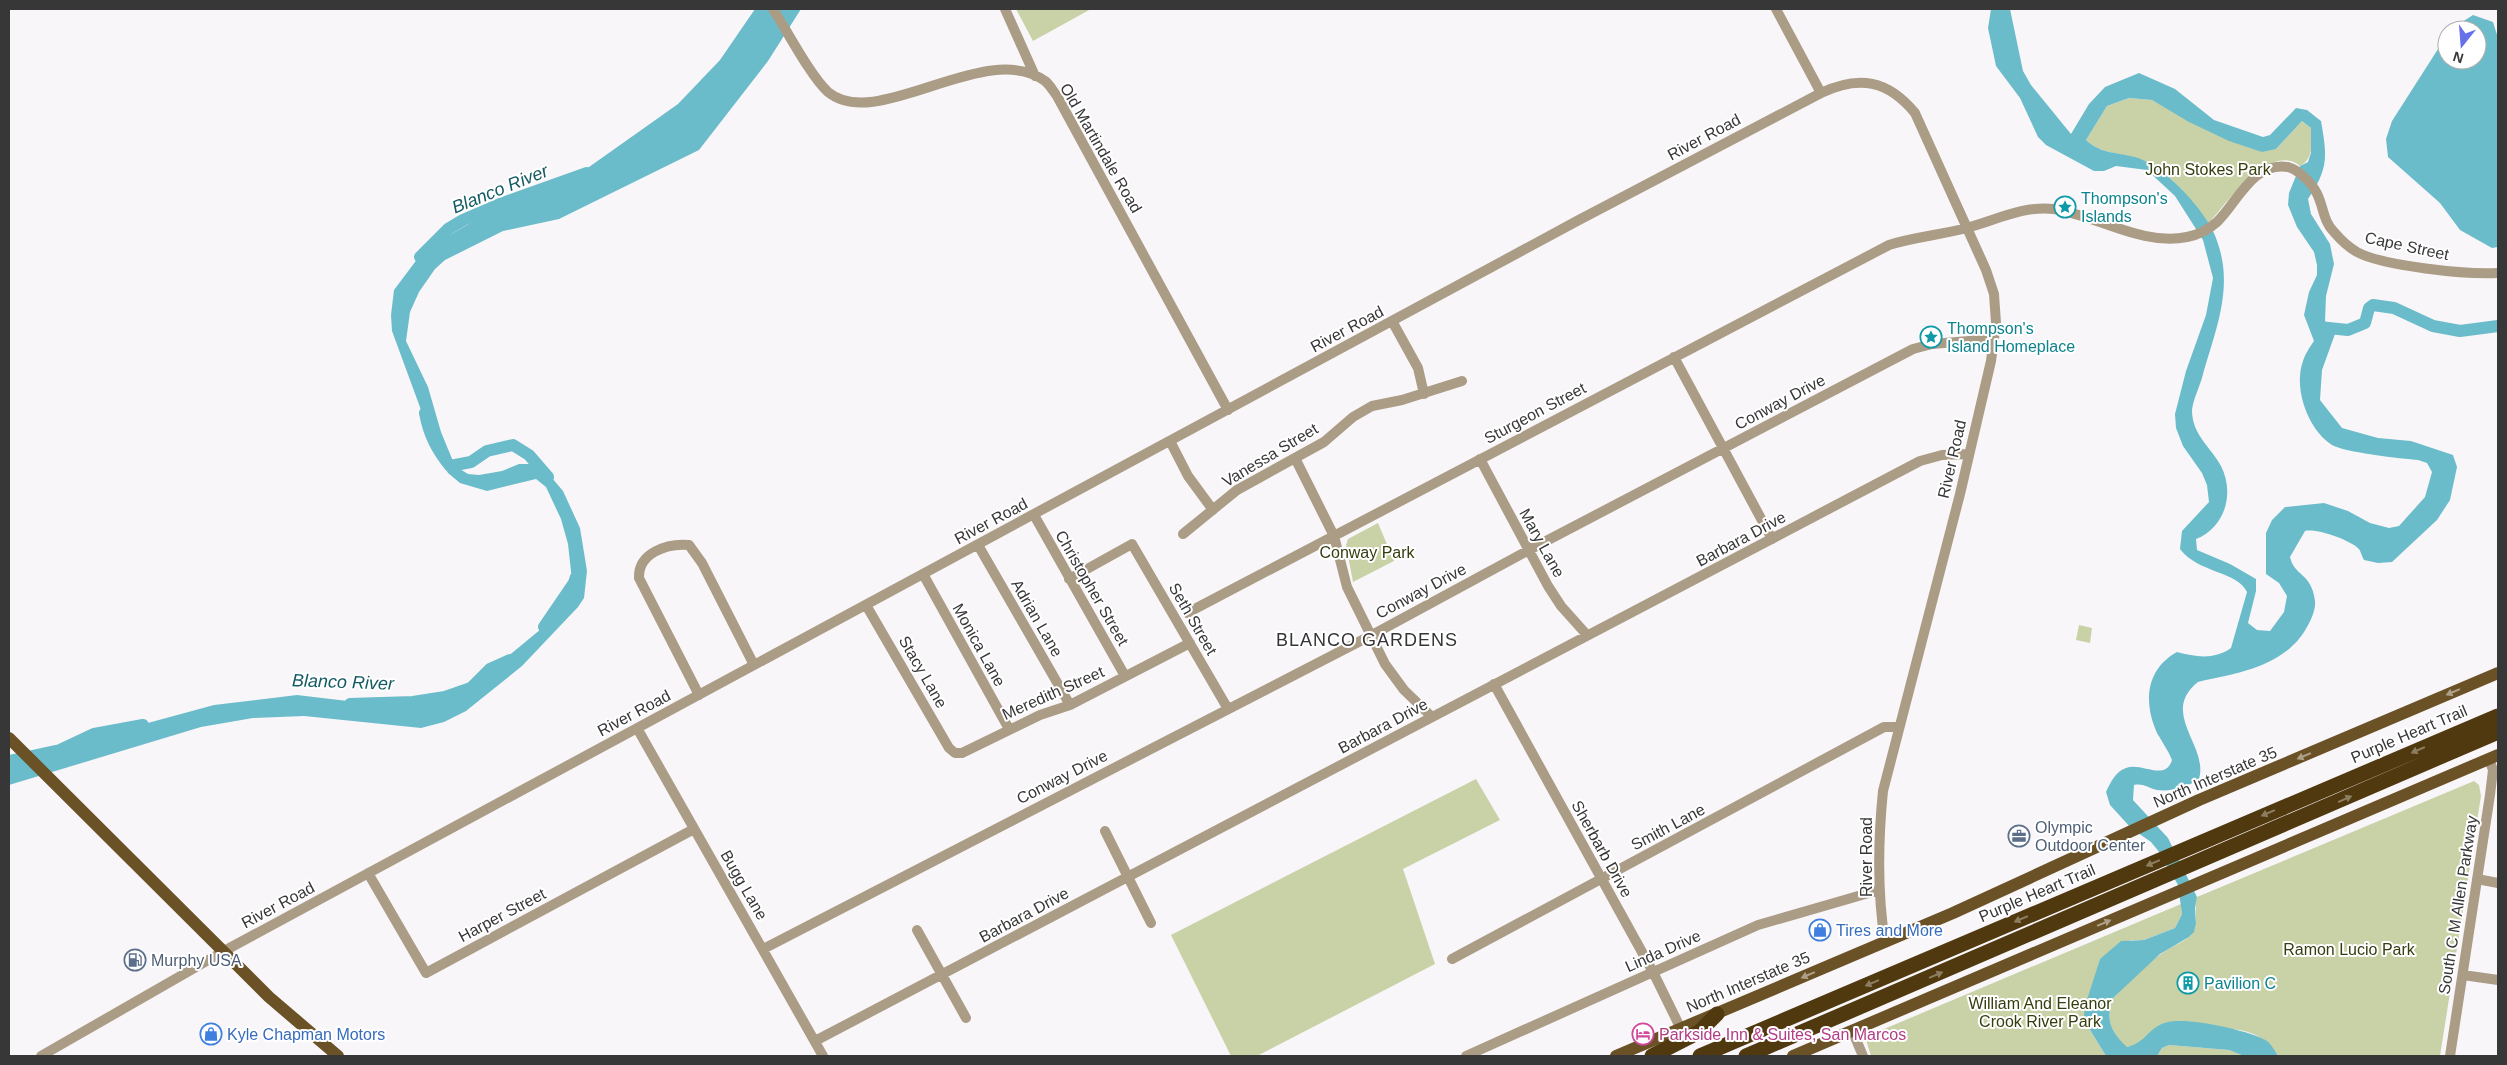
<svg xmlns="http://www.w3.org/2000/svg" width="2507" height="1065" font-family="Helvetica,sans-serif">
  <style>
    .green { fill: #c9d2a7 }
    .water { fill: #6bbcca; fill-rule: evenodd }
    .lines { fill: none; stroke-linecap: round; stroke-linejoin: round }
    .river { stroke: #6bbcca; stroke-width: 12 }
    .minor { stroke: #ab9c85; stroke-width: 10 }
    .major { stroke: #6b5226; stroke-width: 12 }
    .highway { stroke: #50390e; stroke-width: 15 }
    .oneway { fill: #aea088 }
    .oneway2 { fill: #8d7e62 }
    .labels { text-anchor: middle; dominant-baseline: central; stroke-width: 4; stroke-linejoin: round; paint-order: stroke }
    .street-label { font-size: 16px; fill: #383738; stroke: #fff }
    .park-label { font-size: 16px; fill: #363d0e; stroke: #fff }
    .culture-label { font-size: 16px; fill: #0d838f; stroke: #fff; text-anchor: start }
    .service-label { font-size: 16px; fill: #4e5e75; stroke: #fff; text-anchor: start }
    .shop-label { font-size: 16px; fill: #366cbe; stroke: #fff; text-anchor: start }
    .hotel-label { font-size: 16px; fill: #b23c85; stroke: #fff; text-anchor: start }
    .water-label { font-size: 18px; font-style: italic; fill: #145a64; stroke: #fff }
    .neighbourhood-label { font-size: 18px; letter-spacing: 1px; fill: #363437; stroke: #fff }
  </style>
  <rect width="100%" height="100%" fill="#f9f6fa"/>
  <path class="green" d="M1016 9H1091L1033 41Z
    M2129 98 2152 100 2209 131 2276 149 2302 121 2311 128C2311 143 2315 158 2300 166 2270 141 2225 205 2208 224 2189 198 2168 167 2135 158 2117 152 2101 154 2086 140L2107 106Z
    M1378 523 1394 561 1353 582 1346 545 1348 539Z
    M2079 625 2092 628 2090 643 2076 640Z
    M1476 779 1500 820 1403 869 1435 964 1257 1056H1231L1171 935Z
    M2474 781 2479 785 2481 796 2440 1056H2278C2253 1011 2184 1033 2143 1040L2138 1045 2126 1047C2111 1032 2105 1019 2113 998 2131 980 2150 959 2172 947 2179 943 2190 939 2194 931 2198 923 2194 908 2197 897Z
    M2181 904 2182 914 2175 928 2144 940H2131L2100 959 2087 1025 2106 1056H1871L1865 1037Z
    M2169 1045 2229 1050 2244 1056H2157L2162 1048Z"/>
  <path class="water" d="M755 9H801L768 61 699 150 559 219 503 231 445 260 435 269 419 292 410 312 406 341 428 387 441 432 455 466 468 474 479 475 502 471 519 464H534L539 466 547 472 563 491 580 528 587 571 584 598 578 607 522 666 466 711 444 722 421 728 304 716 253 718 201 727 9 785V766L100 736 214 705 297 695 398 707 422 706 453 699 473 685 541 629 565 599 570 588 572 580 568 544 561 519 546 487 536 479 487 491 460 483 448 473 435 448 392 331 391 315 394 290 424 250 491 211 565 184 678 104 720 60Z
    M1991 9H2010L2023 71 2031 85 2071 134 2089 104 2105 87 2139 73 2175 89 2214 120 2263 137 2270 135 2296 108 2307 110 2321 121C2327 156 2329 168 2308 199L2311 214 2330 244 2334 264 2326 296 2325 321 2335 334 2322 370 2320 400 2342 428 2378 438 2411 441 2453 455 2457 467 2450 500 2437 520 2392 562 2378 563 2364 560C2362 557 2361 552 2359 549 2350 540 2317 528 2305 531L2290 557C2294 576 2312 573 2315 601 2316 609 2311 620 2307 627 2285 667 2238 673 2198 682 2159 713 2209 746 2199 779 2187 787 2171 792 2157 790 2148 788 2143 783 2134 785L2133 800 2168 838 2197 897 2195 908 2196 924 2194 932 2189 937 2160 954 2113 998C2105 1020 2111 1032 2127 1047 2146 1043 2149 1026 2168 1022 2187 1017 2250 1030 2267 1041 2272 1045 2275 1051 2278 1056H2244L2229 1050 2169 1045 2162 1048 2157 1056H2106L2087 1025 2084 1015 2085 1006 2100 959 2121 941 2144 940 2175 928 2182 914 2178 885 2160 853 2151 842 2131 828 2110 805 2106 792C2110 783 2116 771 2126 768 2142 762 2165 782 2172 760 2168 750 2162 742 2157 733 2143 702 2146 669 2177 652 2196 657 2214 660 2231 648L2247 592C2237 571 2198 573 2180 549L2182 531 2209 502 2207 485 2202 473 2183 446 2176 428 2175 414 2186 371 2206 315 2213 278 2203 240 2175 196 2147 170 2116 166 2104 171H2094L2046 145 2038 137 2020 98 1996 66 1988 28ZM2129 98 2152 100 2189 122 2229 141 2262 152 2276 149 2302 121 2311 128V153L2308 162 2300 166 2289 193 2288 205 2297 227 2314 252 2317 265V275L2309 292 2304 315 2314 341C2310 347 2305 354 2303 361 2293 388 2308 430 2332 445 2343 452 2403 459 2418 460L2427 463 2432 472 2425 497 2399 526 2389 528 2370 523 2348 511 2324 503 2285 507 2272 520 2266 533V574L2279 583 2287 596 2284 612 2270 631 2257 630 2248 623 2256 591V579L2230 564 2197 550 2196 539C2225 528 2235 493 2221 466 2211 447 2192 435 2192 410 2193 400 2199 388 2202 378 2216 327 2237 283 2213 231 2200 205 2163 165 2135 157 2116 152 2101 154 2086 140L2107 106Z
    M2473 15 2493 22 2498 38V247L2492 248 2460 230 2440 203 2388 157 2386 139 2392 121 2447 35V60H2477V30H2450Z"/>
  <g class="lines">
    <path class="river" d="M420 257 448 229 463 220 500 204 587 173
      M2319 327 2348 330 2365 323 2369 308 2373 305 2394 308 2433 326 2460 331 2498 326
      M425 413C429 435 437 450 450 466L471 462 487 451 513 445 529 455 548 477
      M544 627 574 583 576 577
      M350 704 413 702 445 697 471 688 490 669 510 660
      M9 761 60 750 94 734 143 725"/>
    <path class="minor" d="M773 9C786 29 811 77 828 92 877 133 986 38 1045 81 1050 85 1053 91 1057 96L1228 410
      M1005 9 1035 76
      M1776 9 1821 93
      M1392 321 1418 368 1424 394
      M1674 357 1772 539
      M1170 441 1188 476 1213 510
      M1295 458 1334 536 1347 587 1385 664 1404 690 1432 717
      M1480 459 1548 586 1561 606 1587 635
      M1034 515 1125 676
      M1183 534 1237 490 1324 442 1353 417 1372 406 1402 400 1462 381
      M978 545 1070 705
      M923 574 1009 729
      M1069 579 1132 544 1228 709
      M866 605 949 748 955 753H962L1040 715 1070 705 1190 643
      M1187 613 1889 245C1914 237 1941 235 1966 228 1994 221 2024 205 2054 209 2098 216 2142 246 2187 237 2198 235 2208 230 2217 222 2237 203 2253 161 2288 167 2295 169 2299 172 2304 177 2326 196 2319 217 2334 232 2340 239 2348 247 2357 252 2382 266 2468 275 2498 273
      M1494 684 1653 972 1681 1029
      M699 695 639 578C638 553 667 543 689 545L702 563 754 665
      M637 728 823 1056
      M1105 831 1151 923
      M368 873 426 973 694 829
      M2477 879 2498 883
      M917 930 966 1018
      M763 949 1372 635 1529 550 1913 349 1932 344 1994 339
      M1452 959 1884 727H1898
      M2463 975 2498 980
      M1852 1030 1863 1056
      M815 1041 1920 461 1942 455 1969 454
      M41 1056 224 951 1577 221 1821 93C1859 75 1888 80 1915 113L1986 270 1994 294 1996 323 1991 361 1960 494 1883 791C1878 841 1877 892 1885 942
      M1466 1056 1758 925 1879 890
      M2450 1056 2490 795 2493 770 2489 759"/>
    <path class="major" d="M9 738 269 997 338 1056
      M1616 1056 1953 913 2199 800 2498 673
      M1793 1056 2498 755"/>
    <path class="highway" d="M1652 1056 1699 1032 1717 1014
      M1700 1056 2498 716
      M1746 1056 2498 732"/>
  </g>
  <defs><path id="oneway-solid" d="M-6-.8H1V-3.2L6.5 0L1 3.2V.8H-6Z" transform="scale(1.25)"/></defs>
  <g class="oneway">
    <use href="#oneway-solid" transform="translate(2453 692) rotate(157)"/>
    <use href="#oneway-solid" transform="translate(2304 756) rotate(157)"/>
    <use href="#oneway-solid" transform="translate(2104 923) rotate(-23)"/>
    <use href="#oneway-solid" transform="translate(1808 975) rotate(157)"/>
  </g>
  <g class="oneway2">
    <use href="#oneway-solid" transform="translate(2418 750) rotate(157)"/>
    <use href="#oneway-solid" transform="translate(2345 799) rotate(-24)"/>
    <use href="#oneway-solid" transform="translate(2268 813) rotate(157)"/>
    <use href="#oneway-solid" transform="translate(2153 863) rotate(157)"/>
    <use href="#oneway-solid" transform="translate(2021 919) rotate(157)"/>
    <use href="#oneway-solid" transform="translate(1936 975) rotate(-23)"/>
    <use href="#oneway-solid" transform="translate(1872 983) rotate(157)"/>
  </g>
  <defs>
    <g id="sight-ring" transform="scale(1.125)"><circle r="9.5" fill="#fff" stroke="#0f9aa8" stroke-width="1.5"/><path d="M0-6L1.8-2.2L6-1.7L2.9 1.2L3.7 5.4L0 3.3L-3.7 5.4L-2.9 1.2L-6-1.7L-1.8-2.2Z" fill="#0f9aa8"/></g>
    <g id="office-ring" transform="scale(1.125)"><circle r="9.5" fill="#fff" stroke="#5c6f8a" stroke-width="1.5"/><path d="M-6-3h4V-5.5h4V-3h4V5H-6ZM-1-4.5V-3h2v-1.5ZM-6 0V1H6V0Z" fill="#5c6f8a"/></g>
    <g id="shop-ring" transform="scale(1.125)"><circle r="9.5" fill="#fff" stroke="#3f7fe0" stroke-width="1.5"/><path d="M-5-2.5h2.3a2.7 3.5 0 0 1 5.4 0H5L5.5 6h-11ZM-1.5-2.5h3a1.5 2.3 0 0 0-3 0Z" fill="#3f7fe0"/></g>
    <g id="fuel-ring" transform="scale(1.125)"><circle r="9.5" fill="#fff" stroke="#5c6f8a" stroke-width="1.5"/><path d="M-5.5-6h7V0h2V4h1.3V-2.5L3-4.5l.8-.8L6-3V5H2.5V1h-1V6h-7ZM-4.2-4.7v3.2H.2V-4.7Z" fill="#5c6f8a"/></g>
    <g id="building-ring" transform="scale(1.125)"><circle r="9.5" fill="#fff" stroke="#0f9aa8" stroke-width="1.5"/><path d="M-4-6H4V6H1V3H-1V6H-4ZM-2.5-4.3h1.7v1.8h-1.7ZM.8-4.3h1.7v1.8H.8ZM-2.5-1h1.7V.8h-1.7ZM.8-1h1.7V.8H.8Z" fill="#0f9aa8"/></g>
    <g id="hotel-ring" transform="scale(1.125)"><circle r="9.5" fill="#fff" stroke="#d1479c" stroke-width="1.5"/><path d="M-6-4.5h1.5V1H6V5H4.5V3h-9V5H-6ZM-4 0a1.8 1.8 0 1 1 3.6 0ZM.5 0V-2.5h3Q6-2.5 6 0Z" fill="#d1479c"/></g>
  </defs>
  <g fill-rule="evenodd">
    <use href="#sight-ring" x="2065" y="207"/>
    <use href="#sight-ring" x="1931" y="337"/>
    <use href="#office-ring" x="2019" y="836"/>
    <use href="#shop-ring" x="1820" y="930"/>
    <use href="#fuel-ring" x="135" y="960"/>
    <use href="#building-ring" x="2188" y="983"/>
    <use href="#shop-ring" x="211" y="1034"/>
    <use href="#hotel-ring" x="1643" y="1034"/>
  </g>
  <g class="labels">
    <g class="street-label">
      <text transform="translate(1704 137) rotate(-28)">River Road</text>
      <text transform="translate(1101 148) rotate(60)">Old Martindale Road</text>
      <text transform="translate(2407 246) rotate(12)">Cape Street</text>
      <text transform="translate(1347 329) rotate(-28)">River Road</text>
      <text transform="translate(1780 402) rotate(-28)">Conway Drive</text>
      <text transform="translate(1535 413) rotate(-28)">Sturgeon Street</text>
      <text transform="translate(1270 455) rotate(-31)">Vanessa Street</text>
      <text transform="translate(1952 459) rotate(-77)">River Road</text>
      <text transform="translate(991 521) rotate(-28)">River Road</text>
      <text transform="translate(1741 539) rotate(-28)">Barbara Drive</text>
      <text transform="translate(1542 543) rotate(61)">Mary Lane</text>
      <text transform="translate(1092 588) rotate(60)">Christopher Street</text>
      <text transform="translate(1421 591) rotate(-28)">Conway Drive</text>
      <text transform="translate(1037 618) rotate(60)">Adrian Lane</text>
      <text transform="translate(1193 619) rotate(60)">Seth Street</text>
      <text transform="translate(979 645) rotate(61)">Monica Lane</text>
      <text transform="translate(923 672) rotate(60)">Stacy Lane</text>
      <text transform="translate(1053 693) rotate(-24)">Meredith Street</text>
      <text transform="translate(634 713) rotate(-28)">River Road</text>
      <text transform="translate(1383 726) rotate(-28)">Barbara Drive</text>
      <text transform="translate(2409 734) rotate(-23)">Purple Heart Trail</text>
      <text transform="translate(1062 777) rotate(-27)">Conway Drive</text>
      <text transform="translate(2215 777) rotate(-23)">North Interstate 35</text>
      <text transform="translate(1668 827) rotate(-28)">Smith Lane</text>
      <text transform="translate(1602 849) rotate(61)">Sherbarb Drive</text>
      <text transform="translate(1866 857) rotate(-90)">River Road</text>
      <text transform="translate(744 885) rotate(60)">Bugg Lane</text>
      <text transform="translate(2037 893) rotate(-23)">Purple Heart Trail</text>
      <text transform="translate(278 905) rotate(-28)">River Road</text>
      <text transform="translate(2458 905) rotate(-81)">South C M Allen Parkway</text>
      <text transform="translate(502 915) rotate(-28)">Harper Street</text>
      <text transform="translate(1024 915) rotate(-28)">Barbara Drive</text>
      <text transform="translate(1663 951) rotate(-24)">Linda Drive</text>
      <text transform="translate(1748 982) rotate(-23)">North Interstate 35</text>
    </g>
    <g class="park-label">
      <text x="2208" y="169">John Stokes Park</text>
      <text x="1367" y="552">Conway Park</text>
      <text x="2349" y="949">Ramon Lucio Park</text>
      <text x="2040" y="1003">William And Eleanor<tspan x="2040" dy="18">Crook River Park</tspan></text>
    </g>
    <g class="culture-label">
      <text x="2081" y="198">Thompson's<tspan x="2081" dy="18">Islands</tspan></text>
      <text x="1947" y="328">Thompson's<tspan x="1947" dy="18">Island Homeplace</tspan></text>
      <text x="2204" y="983">Pavilion C</text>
    </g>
    <g class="service-label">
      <text x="2035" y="827">Olympic<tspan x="2035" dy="18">Outdoor Center</tspan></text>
      <text x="151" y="960">Murphy USA</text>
    </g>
    <g class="shop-label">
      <text x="1836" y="930">Tires and More</text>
      <text x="227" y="1034">Kyle Chapman Motors</text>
    </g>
    <g class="hotel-label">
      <text x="1659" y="1034">Parkside Inn &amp; Suites, San Marcos</text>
    </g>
    <g class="water-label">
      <text transform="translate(500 189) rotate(-22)">Blanco River</text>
      <text transform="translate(343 682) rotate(2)">Blanco River</text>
    </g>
    <g class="neighbourhood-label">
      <text x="1367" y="640">BLANCO GARDENS</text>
    </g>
  </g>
  <rect width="2507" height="1065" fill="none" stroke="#383738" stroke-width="20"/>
  <g transform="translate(2462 45) rotate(197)"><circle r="24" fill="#ffffff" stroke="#afafaf"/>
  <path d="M0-4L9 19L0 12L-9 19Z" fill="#6670e9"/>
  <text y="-8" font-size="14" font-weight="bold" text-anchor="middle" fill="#383738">N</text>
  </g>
</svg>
